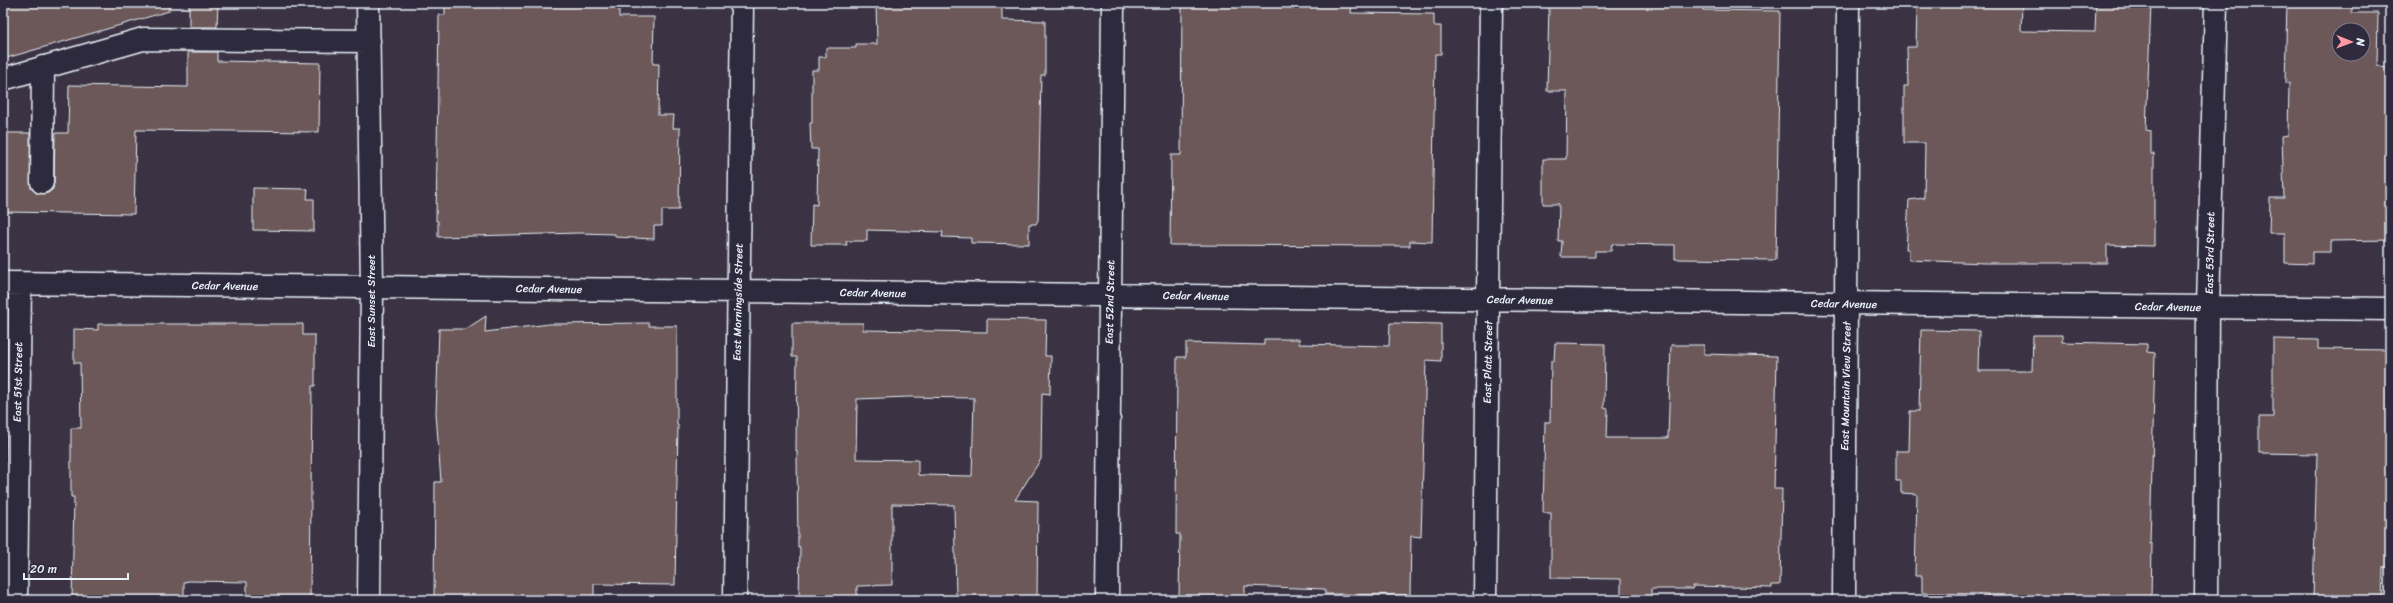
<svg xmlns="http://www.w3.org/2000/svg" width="2393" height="603" font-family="Sriracha,sans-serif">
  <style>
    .building { fill: #6c5959; stroke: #e8f1f8; fill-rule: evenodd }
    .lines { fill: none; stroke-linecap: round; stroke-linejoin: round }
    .minor-casing { stroke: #e8f1f8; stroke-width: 25 }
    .minor { stroke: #2f2a3d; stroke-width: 22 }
    .labels { text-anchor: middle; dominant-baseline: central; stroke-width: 4; stroke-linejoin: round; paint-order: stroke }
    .street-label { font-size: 11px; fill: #e8f1f8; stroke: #2f2a3d }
  </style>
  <rect width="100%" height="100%" fill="#3b3343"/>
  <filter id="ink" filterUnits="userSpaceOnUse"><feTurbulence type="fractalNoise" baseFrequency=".025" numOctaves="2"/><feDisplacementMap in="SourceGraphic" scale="8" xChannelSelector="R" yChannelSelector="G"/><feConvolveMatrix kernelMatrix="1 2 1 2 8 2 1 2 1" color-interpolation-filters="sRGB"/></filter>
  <g filter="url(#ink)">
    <path class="building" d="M3 3H168L169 11 3 59Z
      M189 3H218L217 27H189Z
      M445 3H619V17H654L653 64H659L658 115H674L673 128H680L679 210H662V226H654V239L615 237V234L579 233 438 237V221H436L439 15H445Z
      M876 3H1002V20L1045 21V75H1041L1038 220 1036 224H1029V244L971 243V238L942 237 943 232 867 230V241H846L847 245H811L812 204 817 205 818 149H811L810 123H812V70H819V57H826V48H856V44H877Z
      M1182 3H1352L1351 13 1434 14V26H1441V54H1435L1432 242 1410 241V246L1170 245 1171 155H1181Z
      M1549 3H1703V10L1780 11 1776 260 1675 259V245L1612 244 1611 251H1595V257H1561L1562 241H1558L1559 204H1543V159H1566L1567 91H1547Z
      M1917 3H2022L2021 31 2095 32 2096 3H2151L2146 130 2151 131V154H2154V246L2107 245V263H1985L1909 260V249H1906L1909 200 1924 198 1925 143H1904V86H1908L1907 47H1916Z
      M2287 3H2352V13H2378L2377 66 2390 67V240L2331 241V252H2312V264L2285 263V233H2269L2270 198H2284L2282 136 2288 135 2289 83H2285ZM2339 30H2363V54H2339Z
      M188 52H217V61L320 63 319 132 136 130 134 214 3 212V133H30L31 188 36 193H48L53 189 54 182 55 133H68L69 85 188 87Z
      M253 188 308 189 307 199H314V231L253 230Z
      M486 316 485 332 549 324 649 323V326H677V425H678L675 585 594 584V597H550V600H434L435 482H441L436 413 439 329H466Z
      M987 319 1046 320 1045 356H1051L1050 394 1042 393 1041 459 1015 500 1038 501 1037 600 956 598 954 505 892 504V585L857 586V600H799L800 547H798L797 451H796L797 357H792V323H863V330L987 332ZM909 397 974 398 972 476 918 475V460L856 459 857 399Z
      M1390 323 1441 324V361L1426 360 1421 537 1411 536 1410 595 1325 594V589L1245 586V600H1179L1180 534H1176L1177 357H1186V343L1264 345V339H1299V344L1389 346Z
      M98 324H303V335H315V386H312L310 600H247V582L189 581 184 582V600H72L74 497H71V428H81L80 363H74V329L98 330Z
      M1921 330 1979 331 1978 371H2032L2033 335H2062V342L2147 344V352L2155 353 2150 544 2152 543 2151 600H1987L1988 594 1922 593V576H1915L1917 494 1901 493V481H1896V451H1909L1910 411H1919Z
      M2273 339 2318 340V349L2390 350V567H2383L2382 600H2313L2317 454 2259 453V417H2273Z
      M1555 343 1605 344 1604 408 1608 409 1607 438H1668L1671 345H1704V354L1777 356 1774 489H1782L1780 585H1772V588L1693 586V589H1651V600H1621V579L1551 578V513H1543L1545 422H1550L1551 361H1554Z"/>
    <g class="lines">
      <g class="minor-casing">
        <path id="minor" d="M368 3 372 287 369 600
          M3 79 143 39 369 41
          M42 182 43 67
          M3 283 2390 309
          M16 600 20 283
          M735 600 742 3
          M1107 600 1113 3
          M1485 600 1491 3
          M1844 600 1848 3
          M2206 600 2208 307 2216 3"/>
      </g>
      <use href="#minor" class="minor"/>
    </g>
  </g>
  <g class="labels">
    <g class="street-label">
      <text transform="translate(2210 253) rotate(-89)">East 53rd Street</text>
      <text transform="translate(225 286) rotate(1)">Cedar Avenue</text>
      <text transform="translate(549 289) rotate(1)">Cedar Avenue</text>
      <text transform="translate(873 293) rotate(1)">Cedar Avenue</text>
      <text transform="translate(1196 296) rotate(1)">Cedar Avenue</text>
      <text transform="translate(1520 300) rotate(1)">Cedar Avenue</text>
      <text transform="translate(371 301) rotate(-90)">East Sunset Street</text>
      <text transform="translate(738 302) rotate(-89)">East Morningside Street</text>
      <text transform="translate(1110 302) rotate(-89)">East 52nd Street</text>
      <text transform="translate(1844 304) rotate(1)">Cedar Avenue</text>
      <text transform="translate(2168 307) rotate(1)">Cedar Avenue</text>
      <text transform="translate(1488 362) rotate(-89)">East Platt Street</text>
      <text transform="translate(18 382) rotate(-89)">East 51st Street</text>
      <text transform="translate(1846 386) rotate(-89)">East Mountain View Street</text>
    </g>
  </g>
  <rect width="2393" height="603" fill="none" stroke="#2f2a3d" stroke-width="16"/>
  <rect x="8" y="8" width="2377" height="587" fill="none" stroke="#e8f1f8" stroke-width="1.5" filter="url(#ink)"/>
  <g transform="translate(2351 42) rotate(91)"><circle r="19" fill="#2f2a3d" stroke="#797a88"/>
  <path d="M0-3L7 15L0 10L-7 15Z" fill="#ff9aa2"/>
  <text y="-6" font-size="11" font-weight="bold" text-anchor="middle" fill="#e8f1f8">N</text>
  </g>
  <path d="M24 573v6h104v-6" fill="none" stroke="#e8f1f8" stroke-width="2"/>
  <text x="30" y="573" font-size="12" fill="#e8f1f8" stroke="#2f2a3d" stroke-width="3" paint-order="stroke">20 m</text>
</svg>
